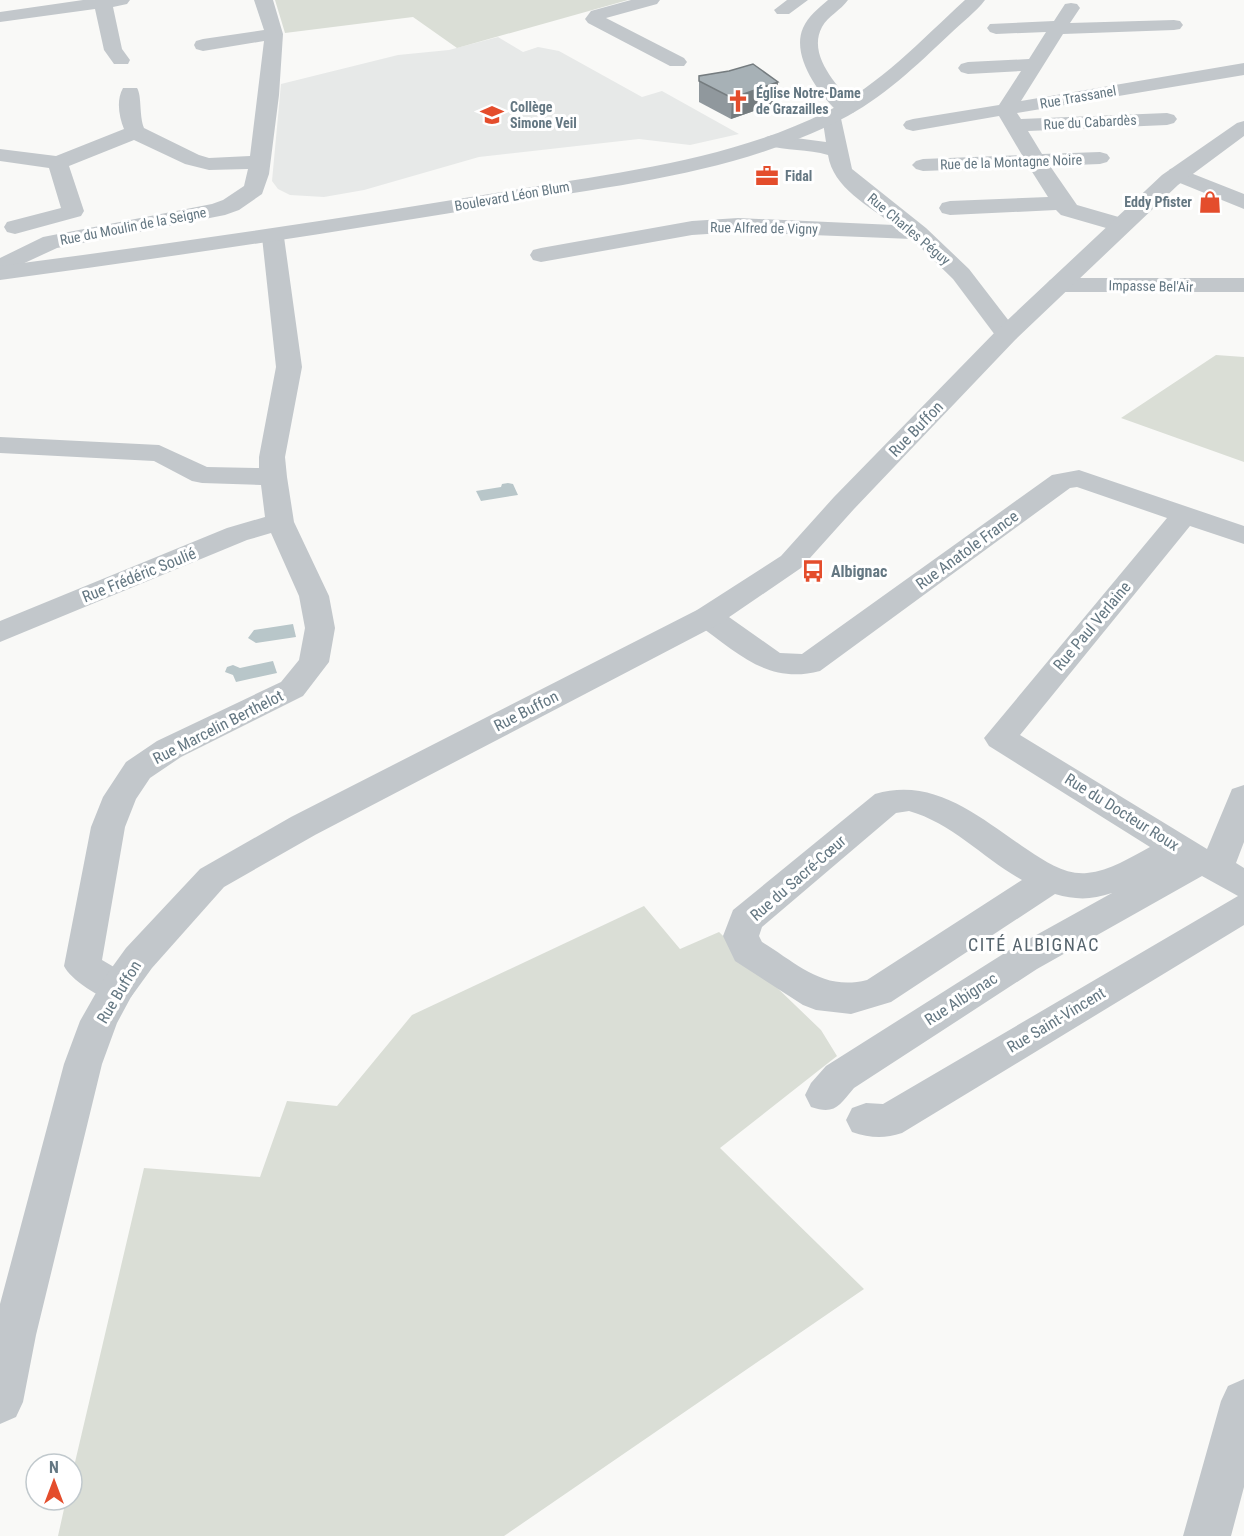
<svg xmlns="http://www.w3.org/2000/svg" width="1244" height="1536" font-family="'Roboto Condensed',sans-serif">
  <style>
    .built { fill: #e7e9e8 }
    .green { fill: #daded6 }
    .water { fill: #b8c6c9 }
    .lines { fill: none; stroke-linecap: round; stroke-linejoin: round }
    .minor { fill: #c2c7cb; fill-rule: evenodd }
    .tertiary { fill: #c2c7cb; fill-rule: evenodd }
    .wall { fill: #90989d }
    .shaded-wall { fill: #757c7f }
    .building { fill: #a7b1b6; stroke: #757c7f; stroke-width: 1.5 }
    .labels { text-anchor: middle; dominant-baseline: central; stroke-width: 6; stroke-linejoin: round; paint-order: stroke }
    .far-poi-label { font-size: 14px; font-weight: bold; fill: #647782; stroke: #fff; text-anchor: start }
    .far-street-label { font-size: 14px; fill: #647782; stroke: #fff }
    .street-label { font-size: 16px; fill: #647782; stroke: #fff }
    .poi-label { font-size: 16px; font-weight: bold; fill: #647782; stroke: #fff; text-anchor: start }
    .neighbourhood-label { font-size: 18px; letter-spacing: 1.5px; fill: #56646d; stroke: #fff }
  </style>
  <rect width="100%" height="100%" fill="#f9f9f7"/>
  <path class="built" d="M498 37 523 52 538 47 559 51 642 97 662 91 739 134 690 145 639 139 479 157 364 190 324 197 290 195 278 189 272 181 281 84 398 55 449 50Z"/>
  <path class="green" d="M275 0H628L457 48 413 17 285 33Z
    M1216 355 1244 357V462L1121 418Z
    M644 906 680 949 719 932 821 1030 837 1056 720 1148 864 1289 504 1536H58L66 1500H72V1475L144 1168 260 1177 287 1101 337 1106 412 1015Z"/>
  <path class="water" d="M508 483 513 484 518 495 481 501 476 491 501 487 502 484Z
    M293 624 296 637 256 643 248 638 254 630Z
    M273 661 277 673 236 682 233 675 225 672 227 667 233 665 240 668Z"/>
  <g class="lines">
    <path class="minor" d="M83 0H130L127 4 113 7 122 49 130 60 128 64H114L104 50 95 9 0 22V12Z
      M254 0H273L283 34 279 95 269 174 262 194 239 210 225 215 57 248 18 266 14 277H0V258L43 237 212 204 223 200 244 186 248 169 209 170 185 164 134 140 69 166 84 211 81 216 15 234 7 232 4 227 7 222 61 208 49 168 0 161V149L56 156 124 129C119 117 116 100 123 88H137C142 96 139 115 144 128L199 155 209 158 250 156 264 41 203 51 196 49 194 45 196 41 203 39 264 30Z
      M631 0H660L657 4 606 18 684 58 687 62 684 66H670L588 23 585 19 591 11Z
      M787 0H808L789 14H777L774 10Z
      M828 0H848C841 10 828 16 822 27 806 57 841 88 856 109L853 113 840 114 852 169 926 228 969 269 1019 334 1016 339 1007 341 998 339 953 279 912 239 738 232 692 235 541 262 533 260 530 255 533 250 541 248 692 221 738 218 894 225C869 206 833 188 828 155 808 149 786 151 766 145L763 141 766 137 773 135 826 142 822 116 825 112 837 111C818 93 791 55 803 28 808 16 819 8 828 0Z
      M1071 3 1077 4 1080 8 1070 23 1174 20 1180 21 1183 25 1180 29 1174 30 1063 34 1021 101 1244 63V75L1017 113 1021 119 1167 113 1174 115 1177 119 1174 123 1167 125 1028 131 1042 154 1100 152 1107 154 1110 158 1107 162 1100 164 1050 166 1077 205 1129 220 1132 225 1129 230 1121 232 1113 230 1061 215 1056 210 950 215 942 213 939 208 942 203 950 201 1048 197 1029 167 923 171 916 169 912 165 916 161 923 159 1022 155 999 116 913 131 906 129 903 125 906 121 913 119 999 105 1021 71 968 74 961 72 958 68 961 64 968 62 1029 59 1046 32 996 34 990 32 987 28 990 24 1054 21 1065 4Z
      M1178 168 1244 194V209L1170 179 1167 174 1170 169Z
      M273 230 281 232 284 237 302 367 285 457 287 477 294 522 329 596 335 628 329 662 303 696 181 757 150 778 136 799 125 827 102 960 131 977 137 987 131 997C127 999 121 1002 117 1001 101 1000 70 979 64 966L91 827 103 797 126 762 157 741 281 682 299 660 305 628 299 596 271 533 247 540 0 642V621L227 528 265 517 261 485 202 483 192 481 154 461 0 453V437L159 445 207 467 259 468V457L276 367 262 237 265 232Z
      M1058 278H1244V292H1058L1050 290 1046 285 1050 280Z
      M1079 470 1244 526V544L1190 526 1020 735 1207 849 1232 789 1244 785V842L1236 863 1244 868V925L902 1133C884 1139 870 1138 852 1132L846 1120 852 1108 866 1103 883 1104 1238 896 1202 876 1037 969 854 1088C839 1106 835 1115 811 1107L805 1095 811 1083 826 1066 1011 949 1112 893C1091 900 1076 900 1055 894L891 1002 851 1014 816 1010 803 1005 735 961 723 936 733 910 875 794C936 776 981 819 1028 850 1046 862 1065 875 1087 873 1110 871 1131 857 1150 847L989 746 984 738 1167 518 1077 487 1070 488 820 671C767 685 737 652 697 624L693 617 697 610 708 608 719 610 780 653 802 654 1052 475ZM909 811C952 823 984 859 1022 880L867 980C823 991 798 964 762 942L759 936 762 927 896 813Z
      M1244 1379V1487L1231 1536H1183L1221 1401 1228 1386Z"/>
    <path class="tertiary" d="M965 0H985C976 12 962 22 951 33 917 65 882 99 840 120 739 172 620 185 510 203 340 232 170 257 0 280V266C170 244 339 219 508 191 614 173 728 161 826 112 880 85 921 40 965 0Z
      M1244 121V136L1178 185 1016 339 854 509 801 568 719 624 315 835 224 887 152 968 131 997 117 1023 102 1064 36 1335 23 1402 16 1417 0 1424V1304L64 1064 80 1021 105 977 126 948 200 869 291 817 697 610 781 556 834 497 998 329 1162 175 1237 123Z"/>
  </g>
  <path class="wall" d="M699 76 777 103 731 119 699 102Z"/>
  <path class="shaded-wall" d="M778 82 777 103 731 119 732 98Z"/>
  <path class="building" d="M753 64 778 82 732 98 699 81V76L729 71Z"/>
  <defs>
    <g id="church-bare" transform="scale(1.8)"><path d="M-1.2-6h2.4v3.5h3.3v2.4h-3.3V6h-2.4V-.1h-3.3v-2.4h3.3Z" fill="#e44d2c" stroke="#fff" stroke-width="2.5" paint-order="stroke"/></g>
    <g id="school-bare" transform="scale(1.8)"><path d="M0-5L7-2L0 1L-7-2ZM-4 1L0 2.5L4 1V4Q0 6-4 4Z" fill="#e44d2c" stroke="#fff" stroke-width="2.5" paint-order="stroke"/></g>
    <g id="office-bare" transform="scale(1.8)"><path d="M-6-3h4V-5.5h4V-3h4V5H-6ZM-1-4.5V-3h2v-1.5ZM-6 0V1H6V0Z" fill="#e44d2c" stroke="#fff" stroke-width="2.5" paint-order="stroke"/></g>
    <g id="shop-bare" transform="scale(1.8)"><path d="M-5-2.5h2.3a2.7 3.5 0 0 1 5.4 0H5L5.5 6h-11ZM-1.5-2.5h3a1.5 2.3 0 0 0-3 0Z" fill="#e44d2c" stroke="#fff" stroke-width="2.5" paint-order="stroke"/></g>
    <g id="bus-bare" transform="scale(1.8)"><path d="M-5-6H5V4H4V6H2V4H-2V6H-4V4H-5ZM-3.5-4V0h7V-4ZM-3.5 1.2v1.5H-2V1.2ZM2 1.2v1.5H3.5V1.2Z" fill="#e44d2c" stroke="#fff" stroke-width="2.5" paint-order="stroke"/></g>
  </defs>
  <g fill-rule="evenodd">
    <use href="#church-bare" x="738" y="101"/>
    <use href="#school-bare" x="492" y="115"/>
    <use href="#office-bare" x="767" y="176"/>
    <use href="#shop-bare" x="1210" y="202"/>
    <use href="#bus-bare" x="813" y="571"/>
  </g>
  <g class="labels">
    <g class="far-poi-label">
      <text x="756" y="93">Église Notre-Dame<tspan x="756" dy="16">de Grazailles</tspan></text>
      <text x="510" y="107">Collège<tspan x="510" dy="16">Simone Veil</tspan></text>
      <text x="785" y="176">Fidal</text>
      <text x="1192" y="202" text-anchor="end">Eddy Pfister</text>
    </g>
    <g class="far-street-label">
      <text transform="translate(1078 97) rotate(-10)">Rue Trassanel</text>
      <text transform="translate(1090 122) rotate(-3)">Rue du Cabardès</text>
      <text transform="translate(1011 162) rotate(-2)">Rue de la Montagne Noire</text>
      <text transform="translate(512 196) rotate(-10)">Boulevard Léon Blum</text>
      <text transform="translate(133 226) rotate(-11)">Rue du Moulin de la Seigne</text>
      <text transform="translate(764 228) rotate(1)">Rue Alfred de Vigny</text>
      <text transform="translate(909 229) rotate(40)">Rue Charles Péguy</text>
      <text transform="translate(1151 286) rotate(1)">Impasse Bel'Air</text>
    </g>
    <g class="street-label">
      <text transform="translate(916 429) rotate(-46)">Rue Buffon</text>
      <text transform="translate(967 550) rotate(-36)">Rue Anatole France</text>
      <text transform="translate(139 575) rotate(-22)">Rue Frédéric Soulié</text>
      <text transform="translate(1092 626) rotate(-50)">Rue Paul Verlaine</text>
      <text transform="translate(526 711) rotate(-27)">Rue Buffon</text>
      <text transform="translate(218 727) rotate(-27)">Rue Marcelin Berthelot</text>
      <text transform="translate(1122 812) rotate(32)">Rue du Docteur Roux</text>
      <text transform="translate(798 878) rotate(-41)">Rue du Sacré-Cœur</text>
      <text transform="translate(119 992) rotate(-59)">Rue Buffon</text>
      <text transform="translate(961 999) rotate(-33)">Rue Albignac</text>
      <text transform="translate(1056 1020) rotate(-31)">Rue Saint-Vincent</text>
    </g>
    <g class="poi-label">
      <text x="831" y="571">Albignac</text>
    </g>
    <g class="neighbourhood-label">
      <text x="1034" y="944">CITÉ ALBIGNAC</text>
    </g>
  </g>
  <g transform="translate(54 1482)"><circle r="28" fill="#ffffff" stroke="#c1c9cd" stroke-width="1.5"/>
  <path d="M0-4.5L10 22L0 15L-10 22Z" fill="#e44d2c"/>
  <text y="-9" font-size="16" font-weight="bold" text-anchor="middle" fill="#647782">N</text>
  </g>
</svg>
